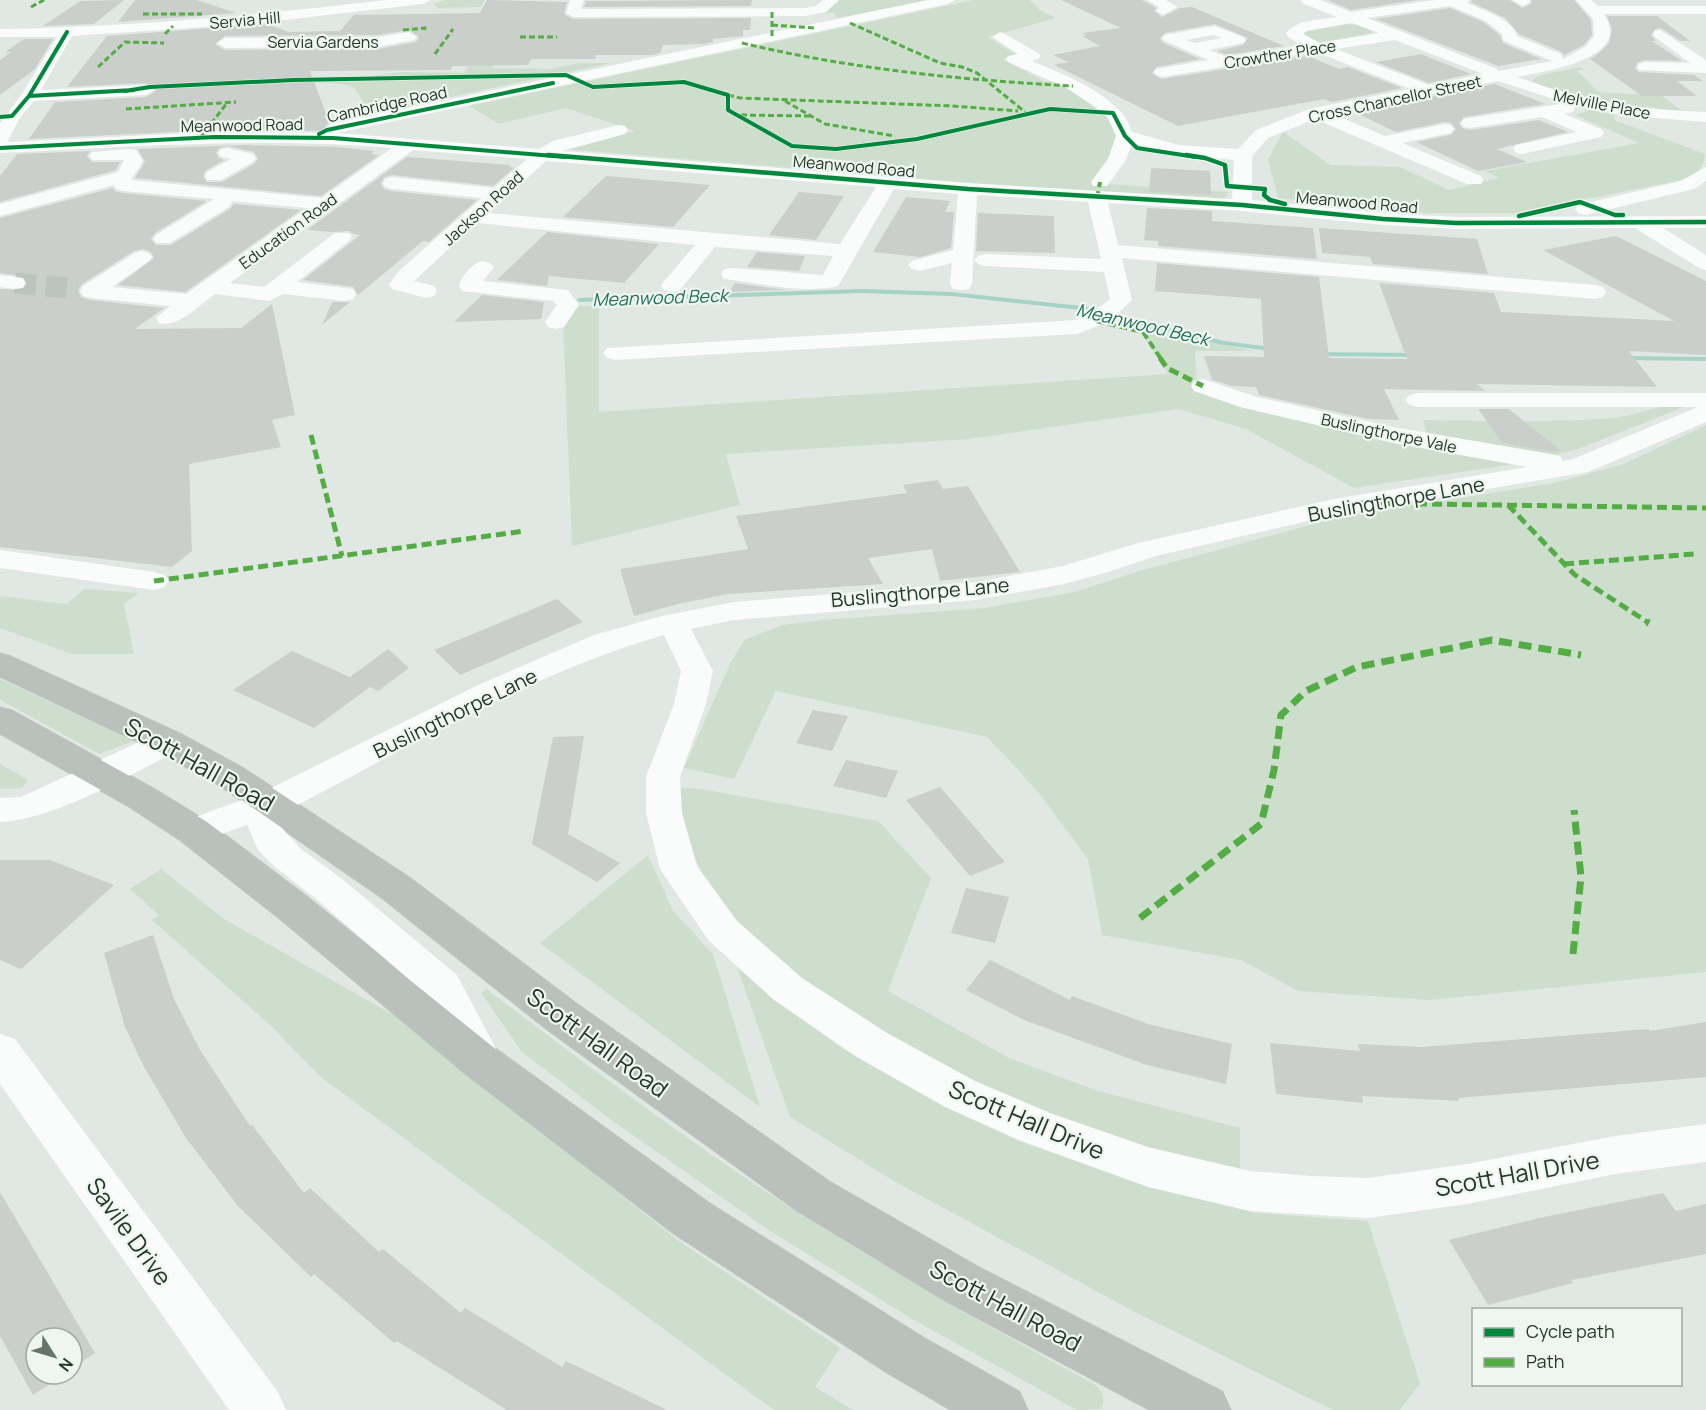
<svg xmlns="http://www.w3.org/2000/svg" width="1706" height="1410" font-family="Manrope,sans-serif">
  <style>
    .green { fill: #cddfcc }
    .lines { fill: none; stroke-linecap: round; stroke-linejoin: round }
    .stream { fill: #a5d3c7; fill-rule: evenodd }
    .building { fill: #cacfcb; fill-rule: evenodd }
    .minor-tunnel { stroke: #bbc4bd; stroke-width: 21; stroke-dasharray: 21 10; stroke-linecap: butt }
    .highway-casing { stroke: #bcc3be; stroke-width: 3 }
    .minor { fill: #fafbfb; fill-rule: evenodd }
    .highway { fill: #bac1bc; fill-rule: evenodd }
    .quiet-far3 { stroke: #53ac44; stroke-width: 3; stroke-dasharray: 6 3; stroke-linecap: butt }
    .quiet-far2 { stroke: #53ac44; stroke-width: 4; stroke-dasharray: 8 4; stroke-linecap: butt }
    .quiet-far1 { stroke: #53ac44; stroke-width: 5; stroke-dasharray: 10 5; stroke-linecap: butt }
    .quiet { stroke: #53ac44; stroke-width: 7; stroke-dasharray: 13 7; stroke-linecap: butt }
    .cycleway-far1-casing { stroke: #eff6f0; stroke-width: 5 }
    .cycleway-casing { stroke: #eff6f0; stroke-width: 7 }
    .cycleway-far1 { stroke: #00873e; stroke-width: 4 }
    .cycleway { stroke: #00873e; stroke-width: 4.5 }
    .labels { text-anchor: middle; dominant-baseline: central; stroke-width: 4.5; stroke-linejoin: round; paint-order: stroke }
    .far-street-label { font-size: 16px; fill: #223829; stroke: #eff6f0 }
    .far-water-label { font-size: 18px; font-style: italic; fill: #216e5e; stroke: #eff6f0 }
    .street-label { font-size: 20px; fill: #223829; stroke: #eff6f0 }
    .near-street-label { font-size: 24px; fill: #223829; stroke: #eff6f0 }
  </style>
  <rect width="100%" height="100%" fill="#e1e7e2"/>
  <path class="green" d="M445 0H485L480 7 438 8 434 4Z
    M840 0H929L838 18 833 13 815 12 828 9Z
    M974 0H1030L1041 11 1056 18 988 37 1018 56 1003 59 1045 82 1056 80 1109 115 1120 141 1091 183 1229 192 1223 201 1099 194 566 149 635 131 566 108 499 124 469 106Z
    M1338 23 1364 26 1371 30 1372 33 1318 43 1298 31Z
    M475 55H498L492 68 550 69 579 63H609L636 58 374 113C362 108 363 97 354 88 348 82 306 82 294 81L341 80 402 72 465 73Z
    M1580 67 1584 70H1577L1598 92 1662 96 1682 111C1640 109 1568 101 1532 81L1537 76Z
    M1590 110 1615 115 1614 120 1705 154C1704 171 1693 176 1677 181L1515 213H1425L1278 198 1268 159 1283 132 1331 165 1400 167 1449 190 1499 178 1485 171 1639 143 1575 115Z
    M575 306H599V412L1168 374 1142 334 1116 327 1125 322 1254 351H1195L1197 388 1427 434 1423 420C1486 421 1549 423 1612 418 1639 416 1661 402 1689 405L1578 449 1528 462 1354 488 1246 429 1178 409 969 439 726 454 740 505 572 546 563 320Z
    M1706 425V972L1429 1000 1298 991 1241 960 1102 935 1088 859 1035 788 987 737 776 691 734 779 684 768 730 664 744 640 783 625 822 620 985 608 1074 592 1143 570 1336 518 1554 483 1624 464Z
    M84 589 139 593 124 604 134 654H72L0 628V596L67 604Z
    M0 679 134 741 99 754 0 700Z
    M0 764 28 780 22 788 0 789Z
    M680 788 701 789 878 821 931 878 888 991 1009 1058 1098 1091 1240 1128V1171L1155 1152 1033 1109 945 1070 803 982 737 923 709 888 687 841 679 806Z
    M648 855 673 911 713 954 760 1107 540 943Z
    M161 869 224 919 397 1017 679 1241 840 1348 815 1387 853 1410H774L322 1078 270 1025 152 920 159 915 130 889Z
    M737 967 775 999 843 1049 937 1102 1021 1142 1139 1183 1255 1213 1368 1221 1420 1383 1400 1410H1334L1304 1396 1133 1311 894 1181 790 1117Z
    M486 989C585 1063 684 1139 788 1206 888 1269 990 1328 1094 1384 1103 1392 1105 1397 1102 1409L1077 1410 912 1319 764 1227 610 1119 522 1052 481 993Z"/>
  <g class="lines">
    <path class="stream" d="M862 289 952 292 1081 306 1224 341 1277 348 1281 350 1277 352 1224 345 1081 310 952 296 862 293 580 302 576 300 580 298Z
      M1313 352 1418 353 1422 355 1418 357 1316 356H1313Z
      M1619 356 1706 357V361L1622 360 1618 358Z"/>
  </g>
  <path class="building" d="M124 0 94 24 43 26 80 1Z
    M135 0H197L236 13 118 22Z
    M487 0 567 2 564 14 573 19 751 18 750 30H743V36L713 39V42L704 44 663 45 660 53 652 55H596L595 59H531L528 65 453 66 450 70 310 71 329 122 325 127 327 131 215 130 29 139 55 102 146 97 156 91 146 83 67 87 107 36 267 24 289 32 340 31 354 15 480 13ZM409 30 419 37 416 42 378 49 225 50 215 44 225 36 378 35Z
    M752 0 751 6 584 7 586 1Z
    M1061 0H1142L1156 8 1154 11 1162 17 1180 8 1192 7 1284 46 1227 55 1217 51 1243 45 1248 38 1215 24 1165 33 1160 38 1163 43 1200 59 1156 67 1152 73 1161 79 1308 56 1339 69 1348 67 1402 88 1332 102 1324 99 1178 126 1054 65 1068 62 1053 55 1100 46 1082 36H1087L1082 33 1121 28Z
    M1328 0H1418L1351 10Z
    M1472 0H1510L1522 8 1531 4 1532 0H1574L1591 20 1592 35 1584 45 1564 55 1562 52 1519 34 1505 18 1471 2Z
    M1450 8 1483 22 1500 35 1503 43 1541 59 1498 66 1376 19Z
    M1607 16H1657L1690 41H1681L1661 28 1655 29 1651 35 1656 41H1652L1682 61 1644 60 1637 63 1635 68 1639 72 1694 75 1703 81H1677L1697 96H1642L1590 59 1598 54 1609 43 1612 29Z
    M24 39H53L35 69 0 95V60L11 52H5Z
    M1421 54 1428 57 1471 74 1429 83 1376 62Z
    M1495 84 1545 104 1464 117 1459 123 1462 128 1470 130 1539 120 1568 132 1497 149 1527 162 1478 171 1416 142 1451 135 1456 129 1451 123 1445 122 1396 132 1354 112Z
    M245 145 338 147 374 151 371 154 379 155 321 196 135 178 145 162 138 149ZM228 146 254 152 258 159 254 164 222 182H207L203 177 205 171 224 160 219 158 216 153 219 148Z
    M90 151 87 156 92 162H120L116 170 0 202V176L17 154Z
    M407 157 511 165 509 167 514 168 493 186 392 175 384 177 381 184 384 189 391 191 477 200 429 242 423 241 358 295 353 287 303 280 360 235 353 234 349 231 332 232 307 230Z
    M1151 168 1210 171 1211 195 1149 192Z
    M606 176 618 177 710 185 673 227 563 217Z
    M113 188 115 191 123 193 207 201 155 233 151 239 156 245H171L230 209 234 204 301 210 185 292 118 285 154 258 151 252 143 249 134 251 82 284 78 290 81 297 90 300 164 308 135 329 241 328 272 304 295 415 272 420 281 447 189 464 192 551 172 567 0 547V289L23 290 28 284 23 276 0 273V218Z
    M799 192 844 196 816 240 769 235Z
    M906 197 950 201 945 212H954L951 248 920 257 873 252Z
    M1147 208 1212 211V221L1313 228 1317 259 1158 246V241L1144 240Z
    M978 213 1054 216 1055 253 976 251Z
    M1319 228 1477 239 1488 274 1373 264 1370 257 1322 253Z
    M547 232 659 244 624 283 549 276 547 286 497 280Z
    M1616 236 1706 281V355L1629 351 1657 387 1477 384 1485 391 1384 389 1399 420 1369 419 1259 395 1256 387 1232 386 1212 380 1204 356 1264 357 1261 299 1155 291 1157 263 1319 277 1329 358 1407 359 1379 283 1494 293 1501 312 1674 321 1543 250Z
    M757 252 805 256 799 271 747 267Z
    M735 283 771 288 787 290 729 292Z
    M482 295 544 302 541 319 454 322Z
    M332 302H350L322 325Z
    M1478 409H1509L1561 451H1548L1502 443Z
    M938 480 943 489 968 486 1020 572 940 581 932 549 868 558 883 584 728 594 678 604 634 616 620 569 748 549 736 516 907 493 903 485Z
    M557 599 583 622 460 675 434 650Z
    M388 649 409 668 378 691 370 687 314 728 233 690 292 651 350 677Z
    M813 710 848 716 832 751 796 743Z
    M584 736 568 834 620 863 597 882 532 844 553 737Z
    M846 760 898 771 886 798 833 786Z
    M940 787 972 824 1005 862 970 876 906 800Z
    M0 860H50L114 885 21 969 0 960Z
    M966 888 1009 897 995 943 951 933Z
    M153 935 174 999 200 1050 250 1126 252 1125 304 1193 310 1188 379 1252 383 1249 461 1313 465 1308 562 1367 566 1361 667 1410H507L397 1341 394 1343 314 1274 311 1277 238 1206 186 1138 143 1065 125 1027 104 953Z
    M990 960 1070 1000 1072 996 1148 1024 1232 1044 1226 1084 1147 1065 1024 1020 966 990Z
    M1706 1022V1077L1458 1098 1459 1101 1362 1096 1363 1103 1276 1094 1270 1043 1360 1051 1358 1044 1422 1047 1649 1029 1650 1031Z
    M0 1192 95 1353 72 1369V1338H36V1374H65L33 1395 0 1336Z
    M1663 1193 1676 1211 1706 1204V1254L1572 1280 1573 1283 1488 1305 1449 1240 1539 1218Z"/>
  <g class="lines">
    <path class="minor-tunnel" d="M15 283 77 289"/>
    <g class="highway-casing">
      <path id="highway" d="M0 654 11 657 180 734 242 768 409 878 576 1004 829 1182 979 1268 1222 1392 1230 1410H1151L945 1300 797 1210 546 1028 383 898 259 812 218 784 156 750 0 676Z
        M0 708 12 711 155 790 207 822 309 899 498 1051 708 1203 923 1338 1019 1392 1027 1410H952L887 1372 674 1233 468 1075 281 919 181 840 129 806 0 733Z"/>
    </g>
    <path class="minor" d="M386 0H430L423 4 250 24 72 36 41 90 146 85 154 90 146 95 34 101 20 118 7 142 215 132 334 133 327 128 330 124 928 0H955L948 4 337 133 539 149 553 141 619 125 625 126 628 130 625 134 562 151 968 183 1232 199 1234 160 1179 155 1132 143 1126 160 1107 186H1093L1091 182 1108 159 1116 136 1108 118 1092 105 1065 87 1008 62 1006 59 1008 56 1018 54 992 37 1000 32 1005 34 1038 53 1041 56 1038 59 1032 61C1063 74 1097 87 1121 112 1127 117 1129 126 1132 132L1179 145 1238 149 1256 130 1309 109 1410 89 1316 52 1162 77 1156 75 1154 72 1156 69 1208 60 1165 41 1162 38 1165 35 1215 26 1243 37 1246 40 1243 43 1209 50 1227 57 1302 45 1289 38 1286 33C1297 19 1320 20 1337 17L1302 3 1300 0H1320L1351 12 1434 0H1470L1467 3C1481 9 1514 20 1517 36L1561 54 1563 59 1585 47 1594 36 1593 19 1576 0H1591L1598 6H1706V14H1604C1635 59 1542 72 1517 77 1579 100 1641 110 1706 112V122L1628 116 1574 105 1575 108 1573 112 1564 114 1601 129 1604 133 1601 137 1522 154 1516 153 1513 149 1516 145 1577 132 1542 117 1470 128 1464 127 1461 123 1464 119 1470 118 1566 103 1498 81 1333 114 1385 136 1445 124 1451 125 1454 129 1451 133 1402 143 1481 176 1483 180 1481 184H1467L1315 119 1268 138 1252 156V200L1383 213 1456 217 1706 216V228H1663L1706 255V270L1699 268 1635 228 1456 229 1383 225 1242 211 1108 203 1118 245 1595 285 1603 287 1606 292 1603 297 1595 299 1122 258 1132 300 1109 322 1077 334 615 360 607 358 603 353 607 348 1076 320 1093 312 1110 299 1104 272 985 266 978 264 974 260 978 256 985 254 1101 259 1088 202 977 195 972 284 969 289 961 290 953 289 950 284 952 263 919 271 912 269 908 265 912 261 953 250 958 194 894 189 841 281 838 286C805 294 765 284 732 280L724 279 721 274 724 269 732 268 823 275 833 256 715 247 680 290 672 292 664 290 661 285 695 245 477 223 414 281 434 286 437 291 434 296 426 298 392 289 389 284 400 270 482 198 392 189 385 187 383 183 385 179 392 177 494 188 527 159 413 150 230 283 264 287 335 233H349L352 237 349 241 297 282 353 289 356 294 353 299 345 301 283 294 269 301 215 294C199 305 179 328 159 323L156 318 170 306 91 298 83 296 80 291 83 286 135 253 142 251 149 253 152 257 149 261 112 287 186 294 307 208 230 201 232 203 229 207 170 243H156L153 239 156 235 214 199 123 191 116 189 114 185 0 216V204L118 172 124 160H92L89 156 92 152 130 149 136 150 143 161 131 180 322 198 392 148C261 137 131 147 0 153V123L22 94 57 37H0V29C129 27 258 15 386 0ZM1450 6 1484 20 1502 34 1504 41 1552 61 1499 71 1497 69 1367 18ZM1352 23 1379 33 1320 43 1303 34 1307 31ZM1213 35 1222 38 1195 43 1186 40ZM1395 40 1483 74 1429 85 1336 49ZM546 161 876 187 840 244 489 213Z
      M570 0H584L581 9 805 8 816 6 823 0H839L826 12 805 16 573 17 566 13Z
      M1147 0H1166L1178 7 1163 15 1156 11 1159 7Z
      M1512 0H1529L1530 2 1523 6Z
      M1660 30 1706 60V73L1639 70 1637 67 1639 64 1645 62 1690 63 1655 37 1653 34 1655 31Z
      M409 32 417 37 414 40 378 47 225 48 217 43 225 38 378 37Z
      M227 148 253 154 256 158 253 162 221 180H207L205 176 207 172 231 159 221 157 218 153 221 149Z
      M1706 167V181L1694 189 1585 215 1578 213 1575 209 1578 205 1681 181Z
      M483 261 490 263 494 267 483 281 568 290 579 305 564 327 556 329 548 327 545 322 557 305 553 301 462 291 459 286C462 275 472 263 483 261Z
      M0 275 23 278 26 283 23 288 15 289 0 287Z
      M1203 379 1257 397 1393 427 1551 454 1560 456 1563 461 1573 459 1698 407H1418L1409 405 1406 400 1409 395 1418 393H1706V422L1588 472 1334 515 1156 556 1105 573 1064 584 976 600 734 620 691 629 713 671 706 704 680 777 682 813 697 866 737 921 802 978 887 1033 975 1081 1050 1113 1148 1147 1250 1171 1312 1176 1368 1178 1467 1164 1615 1136 1706 1124V1162L1615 1174 1467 1204 1368 1218 1250 1211 1148 1187 1019 1140 945 1107 857 1057 774 1000 709 941 666 878 660 869 646 813V777L674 704 681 671 664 635C531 673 408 748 286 811L282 819 283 829 301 849 341 878 457 975 503 1062 497 1074 482 1079 467 1074 428 996 315 898 275 867 258 850 247 825 194 844 181 840 176 831 181 822 259 794 478 685 594 635 662 616 734 602 976 582 1063 566 1138 543 1334 499 1527 467 1393 443 1240 407 1194 391 1191 386 1194 381Z
      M0 550 154 572 164 575 169 581 164 587 154 590 0 568Z
      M168 731 180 734 185 742 180 750C128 775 57 819 0 822V798L20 797 30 793 156 734Z
      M0 1034 15 1039 278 1392 286 1410H229L0 1084Z"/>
    <use href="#highway" class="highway"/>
    <path class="quiet-far3" d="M31 7 44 0
      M772 12V37
      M143 14H202
      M250 20 253 24
      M850 23 940 63 962 67 977 73 1025 112
      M772 25 814 28
      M403 30 425 28 424 30
      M165 34 173 26
      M520 37H557
      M742 43C851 69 961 80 1073 86
      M435 54 453 29
      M98 67 125 42 164 43
      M728 95 740 98 953 106 1018 111
      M785 101 825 124 895 136
      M126 109 236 102
      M741 115 810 116
      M200 138 227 103"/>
    <path class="quiet-far2" d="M1097 199 1100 182
      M1096 321 1143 332 1161 359"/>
    <path class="quiet-far1" d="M1160 358 1167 368 1203 386
      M311 435 342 556
      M1357 503 1706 508
      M1508 505 1575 575 1649 623
      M1564 564 1695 554
      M154 581 525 531"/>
    <path class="quiet" d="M1647 622 1649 623
      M1140 918 1261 824 1274 770 1281 715 1306 691 1357 667 1492 640 1581 655
      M1573 954 1581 877 1574 810"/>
    <g class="cycleway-far1-casing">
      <path id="cycleway-far1" d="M125 91 150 87 293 80 566 75 593 87 684 82 728 95V110L792 146 836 149 917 139 1050 109 1113 113 1125 136 1137 148 1196 157
        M29 96 134 90
        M0 117 12 116 29 96 67 32
        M319 134 327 130 553 83
        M0 148 215 137 333 138 566 157"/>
    </g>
    <g class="cycleway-casing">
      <path id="cycleway" d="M548 155 968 189 1242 205 1383 219 1456 223 1706 222
        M1186 155 1205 158 1225 165 1227 186 1265 189 1264 195 1270 200 1285 204
        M1519 216 1580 202 1615 215H1623"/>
    </g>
    <use href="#cycleway-far1" class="cycleway-far1"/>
    <use href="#cycleway" class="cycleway"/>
  </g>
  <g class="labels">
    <g class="far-street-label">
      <text transform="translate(245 20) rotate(-5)">Servia Hill</text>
      <text x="323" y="42">Servia Gardens</text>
      <text transform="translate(1280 54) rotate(-9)">Crowther Place</text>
      <text transform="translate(1395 99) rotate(-12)">Cross Chancellor Street</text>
      <text transform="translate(387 104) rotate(-12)">Cambridge Road</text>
      <text transform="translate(1602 104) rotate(11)">Melville Place</text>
      <text transform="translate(242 125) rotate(-1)">Meanwood Road</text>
      <text transform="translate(854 166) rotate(5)">Meanwood Road</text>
      <text transform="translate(1357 202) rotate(5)">Meanwood Road</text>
      <text transform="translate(483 208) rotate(-42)">Jackson Road</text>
      <text transform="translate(288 231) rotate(-36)">Education Road</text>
      <text transform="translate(1389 433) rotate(12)">Buslingthorpe Vale</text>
    </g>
    <g class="far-water-label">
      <text transform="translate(660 297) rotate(-2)">Meanwood Beck</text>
      <text transform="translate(1143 324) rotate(13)">Meanwood Beck</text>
    </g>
    <g class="street-label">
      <text transform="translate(1396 499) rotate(-10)">Buslingthorpe Lane</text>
      <text transform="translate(920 592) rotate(-5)">Buslingthorpe Lane</text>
      <text transform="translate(455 713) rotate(-26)">Buslingthorpe Lane</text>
    </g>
    <g class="near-street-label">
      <text transform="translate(200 764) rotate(29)">Scott Hall Road</text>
      <text transform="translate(598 1042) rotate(36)">Scott Hall Road</text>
      <text transform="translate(1027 1119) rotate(23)">Scott Hall Drive</text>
      <text transform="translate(1517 1173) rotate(-10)">Scott Hall Drive</text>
      <text transform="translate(130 1231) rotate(54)">Savile Drive</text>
      <text transform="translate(1006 1305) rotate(28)">Scott Hall Road</text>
    </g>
  </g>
  <rect x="1472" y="1308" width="210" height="78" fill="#eff6f0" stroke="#9daaa0" stroke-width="1.5"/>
  <rect x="1484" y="1328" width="30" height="9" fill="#00873e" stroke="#9daaa0" stroke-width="1.5"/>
  <text x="1526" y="1338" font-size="18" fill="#223829">Cycle path</text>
  <rect x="1484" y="1358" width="30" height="9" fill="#53ac44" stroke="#9daaa0" stroke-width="1.5"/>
  <text x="1526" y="1368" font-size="18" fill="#223829">Path</text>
  <g transform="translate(54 1356) rotate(127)"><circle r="28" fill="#eff6f0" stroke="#9daaa0" stroke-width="1.5"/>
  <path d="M0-4.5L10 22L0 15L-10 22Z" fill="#65756a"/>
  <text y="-9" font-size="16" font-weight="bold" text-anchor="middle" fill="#223829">N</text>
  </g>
</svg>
